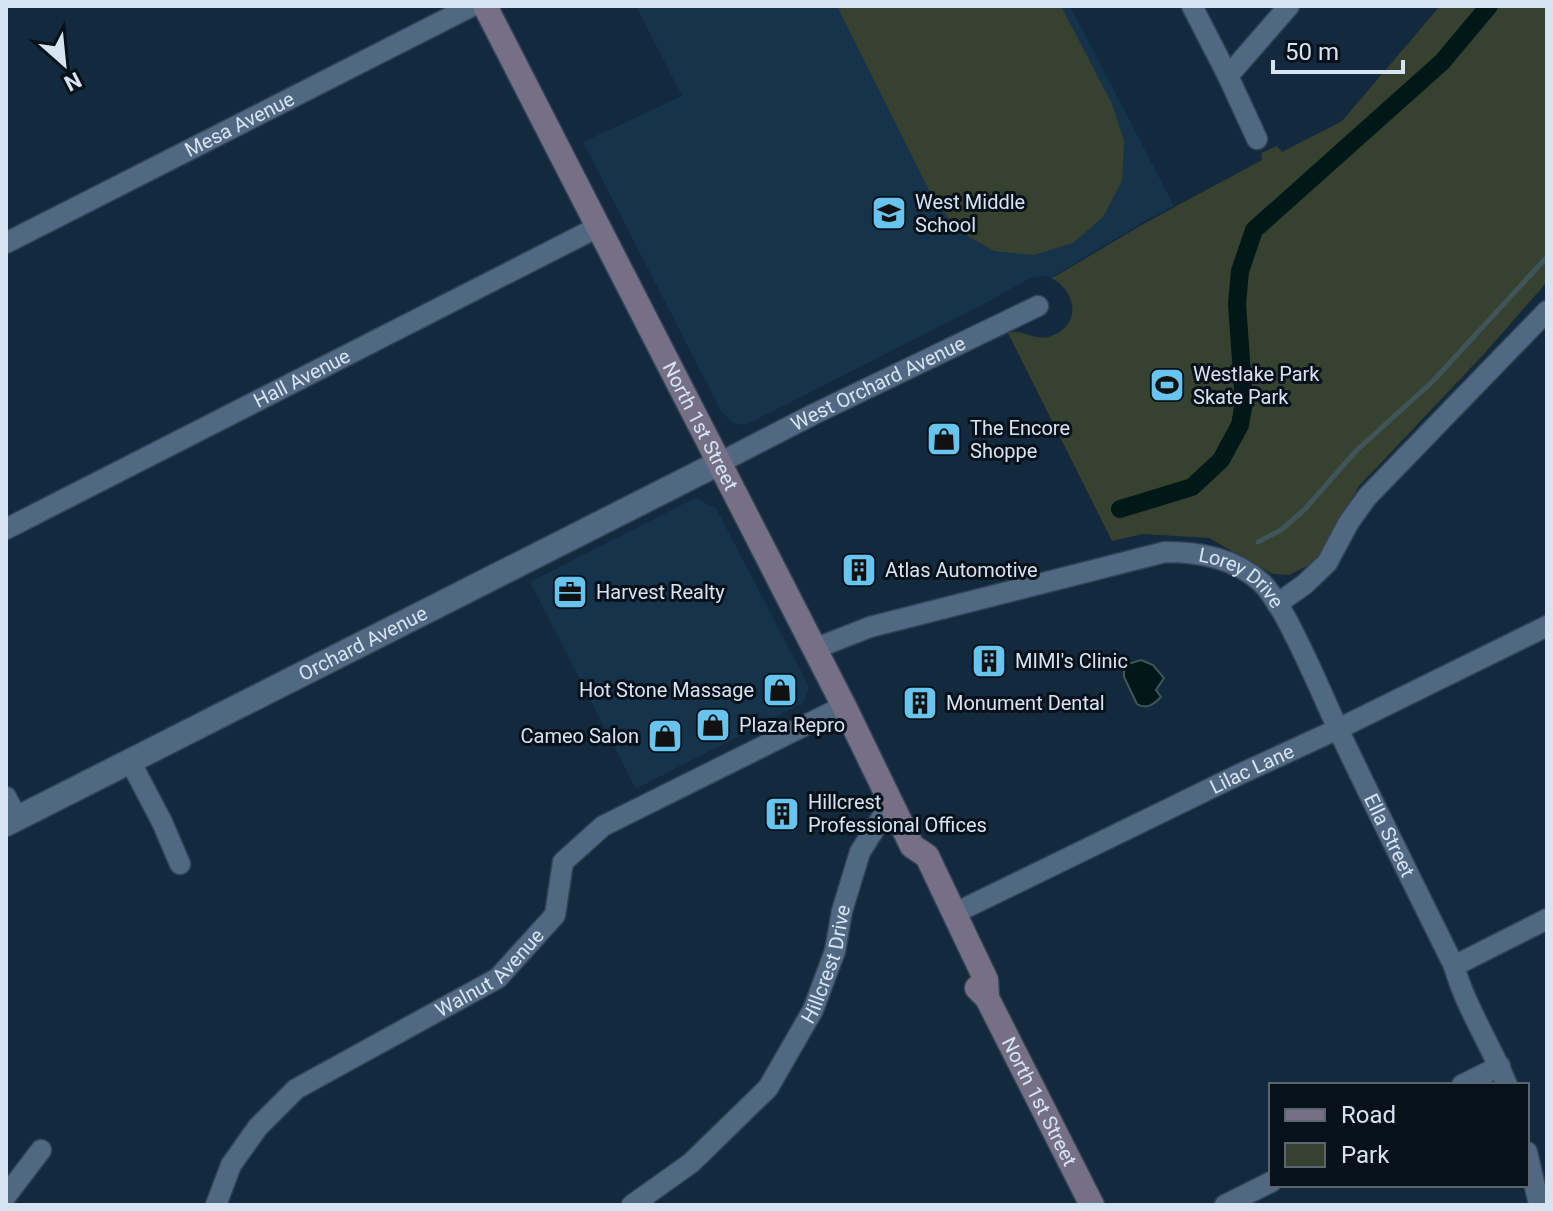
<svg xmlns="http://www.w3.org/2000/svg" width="1553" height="1211" font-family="Roboto,sans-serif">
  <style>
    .built { fill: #16334c }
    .green { fill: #37412f }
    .water { fill: #001818; stroke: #405559; stroke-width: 2 }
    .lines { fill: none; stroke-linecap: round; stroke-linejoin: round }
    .stream { stroke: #405559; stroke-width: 5 }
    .canal { stroke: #001818; stroke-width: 18 }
    .minor-casing { stroke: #334355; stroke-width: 23 }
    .tertiary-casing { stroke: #334355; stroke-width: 27 }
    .secondary-casing { stroke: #334355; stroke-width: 27 }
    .minor { stroke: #506881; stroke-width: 20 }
    .tertiary { stroke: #506881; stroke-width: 24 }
    .secondary { stroke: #767087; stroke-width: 24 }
    .labels { text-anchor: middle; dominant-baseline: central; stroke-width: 6; stroke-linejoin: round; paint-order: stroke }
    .street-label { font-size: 20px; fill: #d6e4f2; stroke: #07111a }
    .poi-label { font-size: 20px; fill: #d6e4f2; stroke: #07111a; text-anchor: start }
  </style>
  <rect width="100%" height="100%" fill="#12293e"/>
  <path class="built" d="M636 6H1070L1174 206 1145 221 1059 273 1049 277 1042 276 1030 278 986 303 746 425 733 423 721 411 583 142 682 96Z
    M695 498 716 508 809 687 803 703 636 789 530 582Z"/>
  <path class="green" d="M837 6H1061L1112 104 1124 141 1122 181 1103 217 1073 243 1034 255 994 251 959 231 934 200Z
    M1440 6H1547V282L1484 354 1359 486 1315 562 1289 575 1273 574 1209 538 1143 534 1112 541 1008 333C1023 328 1035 342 1051 336 1082 325 1077 291 1051 278L1061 273 1145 223 1262 160 1261 153 1277 146 1282 152 1342 121Z"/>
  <path class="water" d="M1141 660 1153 665 1164 678 1156 690 1161 697C1154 704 1147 710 1137 704L1124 677V672L1128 664Z"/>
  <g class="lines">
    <path class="stream" d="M1258 542 1281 530 1305 509 1356 451 1432 382 1547 257"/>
    <path class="canal" d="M1120 509 1192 487 1221 460 1240 425 1244 402 1237 304 1240 271 1254 230 1442 62 1489 6"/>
    <g class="minor-casing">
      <g id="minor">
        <path d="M1192 6 1228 76 1257 139"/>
        <path d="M1228 76 1289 6"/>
        <path id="s1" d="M6 243 472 6"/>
        <path id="s2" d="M719 463 814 414 1038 306"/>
        <path id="s3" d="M6 529 598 227"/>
        <path d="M1277 604 1305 584 1327 563 1349 522 1367 497 1547 311"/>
        <path id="s4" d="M814 649 870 627 1165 552C1200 552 1235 558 1262 583 1270 591 1277 603 1283 613 1304 650 1320 690 1338 729 1376 809 1415 887 1454 966 1466 1008 1491 1045 1507 1085"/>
        <path d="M130 761 162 822 180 864"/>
        <path d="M6 797 17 818"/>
        <path id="s5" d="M955 913 1238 775 1338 729 1547 626"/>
        <path d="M1454 966 1547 919"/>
        <path d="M1462 1085 1500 1066"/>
        <path d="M1527 1152 1539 1204"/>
        <path d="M6 1196 41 1150"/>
        <path id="s6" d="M216 1205 231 1165 258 1127 296 1089 498 978 555 915 563 862 603 826 844 706"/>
        <path id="s7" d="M632 1205 691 1163 768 1088 813 1010 835 951 842 911 860 852 891 803"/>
        <path d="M1225 1205 1271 1182"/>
      </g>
    </g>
    <g class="tertiary-casing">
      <g id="tertiary">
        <path id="s8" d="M6 824 719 463"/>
      </g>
    </g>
    <g class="secondary-casing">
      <g id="secondary">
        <path id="s9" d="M485 6 844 706 912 846 927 856 986 980 987 998"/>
        <path id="s10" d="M977 988 987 998 1092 1205"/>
      </g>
    </g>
    <use href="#minor" class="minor"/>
    <use href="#tertiary" class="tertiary"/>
    <use href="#secondary" class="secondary"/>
  </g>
  <defs>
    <g id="school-square" transform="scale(1.8)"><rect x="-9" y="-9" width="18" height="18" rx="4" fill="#67c4ef" stroke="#07111a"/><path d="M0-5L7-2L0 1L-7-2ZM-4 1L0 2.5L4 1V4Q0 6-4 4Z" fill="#111"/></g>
    <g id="stadium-square" transform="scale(1.8)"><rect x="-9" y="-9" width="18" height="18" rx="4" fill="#67c4ef" stroke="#07111a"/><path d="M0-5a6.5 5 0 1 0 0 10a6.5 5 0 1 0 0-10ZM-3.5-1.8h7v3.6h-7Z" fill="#111"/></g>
    <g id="shop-square" transform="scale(1.8)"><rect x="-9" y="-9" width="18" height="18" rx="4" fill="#67c4ef" stroke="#07111a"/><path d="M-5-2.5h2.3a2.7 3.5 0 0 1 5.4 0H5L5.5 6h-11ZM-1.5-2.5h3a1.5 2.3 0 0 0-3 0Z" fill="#111"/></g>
    <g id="building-square" transform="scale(1.8)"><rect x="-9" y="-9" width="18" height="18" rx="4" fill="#67c4ef" stroke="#07111a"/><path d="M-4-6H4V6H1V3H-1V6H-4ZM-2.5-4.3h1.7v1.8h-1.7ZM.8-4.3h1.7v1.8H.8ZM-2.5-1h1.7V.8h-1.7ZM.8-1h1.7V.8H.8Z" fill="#111"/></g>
    <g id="office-square" transform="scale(1.8)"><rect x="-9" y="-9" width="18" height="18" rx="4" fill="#67c4ef" stroke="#07111a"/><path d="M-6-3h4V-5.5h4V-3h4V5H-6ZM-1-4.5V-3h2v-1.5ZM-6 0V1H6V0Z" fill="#111"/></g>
  </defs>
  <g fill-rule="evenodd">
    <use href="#school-square" x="889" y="213"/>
    <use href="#stadium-square" x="1167" y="385"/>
    <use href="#shop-square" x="944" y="439"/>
    <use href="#building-square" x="859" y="570"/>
    <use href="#office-square" x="570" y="592"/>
    <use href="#building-square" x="989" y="661"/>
    <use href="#shop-square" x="780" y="690"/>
    <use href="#building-square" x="920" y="703"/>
    <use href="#shop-square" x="713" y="725"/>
    <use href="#shop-square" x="665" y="736"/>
    <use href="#building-square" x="782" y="814"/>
  </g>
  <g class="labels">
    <g class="street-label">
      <text stroke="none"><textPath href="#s1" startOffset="262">Mesa Avenue</textPath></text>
      <text stroke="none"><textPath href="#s3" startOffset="332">Hall Avenue</textPath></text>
      <text stroke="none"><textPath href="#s2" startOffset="178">West Orchard Avenue</textPath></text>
      <text stroke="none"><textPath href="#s9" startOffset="472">North 1st Street</textPath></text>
      <text stroke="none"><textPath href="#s4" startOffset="448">Lorey Drive</textPath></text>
      <text stroke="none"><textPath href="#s8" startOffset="400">Orchard Avenue</textPath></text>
      <text stroke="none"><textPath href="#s5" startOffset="330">Lilac Lane</textPath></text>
      <text stroke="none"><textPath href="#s4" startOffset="752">Ella Street</textPath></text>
      <text stroke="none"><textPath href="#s7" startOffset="318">Hillcrest Drive</textPath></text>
      <text stroke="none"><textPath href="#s6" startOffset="370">Walnut Avenue</textPath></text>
      <text stroke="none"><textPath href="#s10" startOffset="130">North 1st Street</textPath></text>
    </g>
    <g class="poi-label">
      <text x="915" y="202">West Middle<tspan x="915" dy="23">School</tspan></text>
      <text x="1193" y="374">Westlake Park<tspan x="1193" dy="23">Skate Park</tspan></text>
      <text x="970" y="428">The Encore<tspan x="970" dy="23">Shoppe</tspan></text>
      <text x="885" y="570">Atlas Automotive</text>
      <text x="596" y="592">Harvest Realty</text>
      <text x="1015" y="661">MIMI's Clinic</text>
      <text x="754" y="690" text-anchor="end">Hot Stone Massage</text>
      <text x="946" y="703">Monument Dental</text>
      <text x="739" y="725">Plaza Repro</text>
      <text x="639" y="736" text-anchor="end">Cameo Salon</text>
      <text x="808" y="802">Hillcrest<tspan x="808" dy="23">Professional Offices</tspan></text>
    </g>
  </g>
  <rect width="1553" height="1211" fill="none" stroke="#d6e4f2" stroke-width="16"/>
  <rect x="1269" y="1083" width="260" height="104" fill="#07111a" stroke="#5a6570" stroke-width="2"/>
  <rect x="1285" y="1109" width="40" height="12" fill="#767087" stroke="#5a6570" stroke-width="2"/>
  <text x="1341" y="1123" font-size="24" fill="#d6e4f2">Road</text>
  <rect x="1285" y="1143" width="40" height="24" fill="#37412f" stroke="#5a6570" stroke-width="2"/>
  <text x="1341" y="1163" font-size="24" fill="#d6e4f2">Park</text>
  <g transform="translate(64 64) rotate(153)" stroke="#07111a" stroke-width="6" paint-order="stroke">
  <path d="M0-6L14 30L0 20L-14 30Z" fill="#d6e4f2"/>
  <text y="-12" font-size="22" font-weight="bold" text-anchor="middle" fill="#d6e4f2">N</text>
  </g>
  <path d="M1273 60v12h130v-12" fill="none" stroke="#d6e4f2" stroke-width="4"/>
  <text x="1285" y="60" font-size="24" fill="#d6e4f2" stroke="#07111a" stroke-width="6" paint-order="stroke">50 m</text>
</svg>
